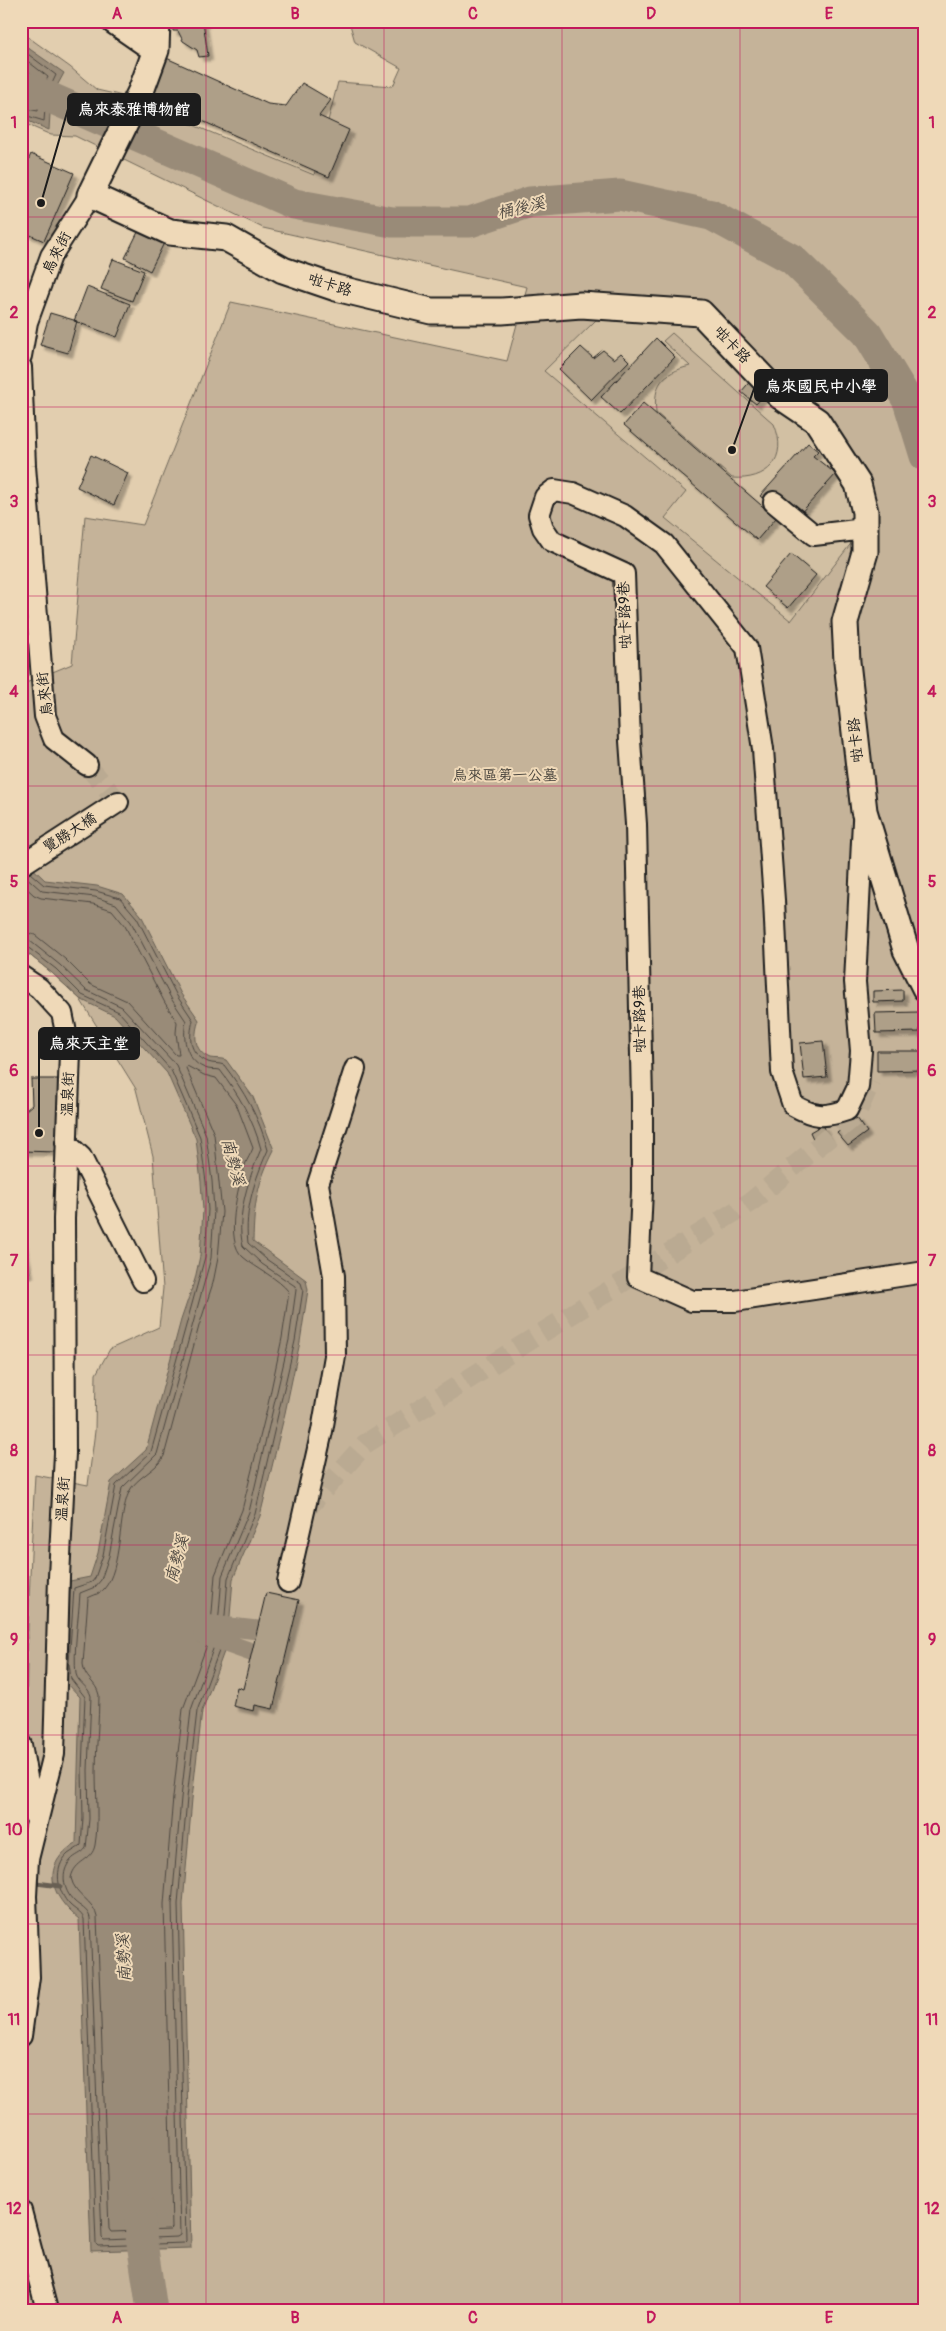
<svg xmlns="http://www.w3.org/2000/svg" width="946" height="2331" font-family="Pangolin,'LXGW WenKai TC',sans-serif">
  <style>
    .built { fill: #d2c0a3 }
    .green { fill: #c5b399; stroke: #70685a; fill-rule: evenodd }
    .water { fill: #998b78; stroke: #675f53 }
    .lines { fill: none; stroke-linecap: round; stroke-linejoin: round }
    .shore { stroke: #4e4841; stroke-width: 1 }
    .stream { stroke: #675f53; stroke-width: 5 }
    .canal { stroke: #998b78; stroke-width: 19 }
    .river { stroke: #998b78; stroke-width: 31 }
    .building { fill: #ae9f88; stroke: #1c1c1c; filter: url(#shadow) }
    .minor-tunnel { stroke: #baaa92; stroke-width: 20; stroke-dasharray: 20 10; stroke-linecap: butt }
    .minor-casing { stroke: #1c1c1c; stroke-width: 24 }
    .major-casing { stroke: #1c1c1c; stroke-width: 29 }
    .minor { stroke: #efd9b8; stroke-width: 20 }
    .major { stroke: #efd9b8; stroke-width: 25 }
    .grid { fill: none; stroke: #c2185b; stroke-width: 1; stroke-opacity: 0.55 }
    .labels { text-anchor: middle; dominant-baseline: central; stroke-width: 4; stroke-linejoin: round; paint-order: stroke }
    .street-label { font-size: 15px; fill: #1c1c1c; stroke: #efd9b8 }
    .park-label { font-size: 15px; fill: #46423b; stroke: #efd9b8 }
    .water-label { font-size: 16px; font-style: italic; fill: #4e4841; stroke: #efd9b8 }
    .leader { fill: none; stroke: #1c1c1c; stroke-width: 2 }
    .callout-dot { fill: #1c1c1c; stroke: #efd9b8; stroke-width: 2 }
    .callout { fill: #1c1c1c; stroke: #1c1c1c; stroke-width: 2 }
    .callout-label { font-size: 16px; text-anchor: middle; font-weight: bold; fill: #fff }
    .neatline { fill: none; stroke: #c2185b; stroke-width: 2 }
    .grid-label { font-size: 16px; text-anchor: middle; font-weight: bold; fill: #c2185b }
  </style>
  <defs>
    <filter id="shadow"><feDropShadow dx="4.5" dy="4.5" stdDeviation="1" flood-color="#0004"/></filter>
  </defs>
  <rect width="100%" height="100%" fill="#e2ceaf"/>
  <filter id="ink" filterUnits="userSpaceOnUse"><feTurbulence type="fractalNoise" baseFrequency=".02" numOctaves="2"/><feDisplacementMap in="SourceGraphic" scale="10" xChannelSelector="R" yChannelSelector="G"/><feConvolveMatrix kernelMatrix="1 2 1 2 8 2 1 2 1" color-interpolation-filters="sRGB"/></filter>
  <g filter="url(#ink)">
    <path class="built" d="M596 320H665L699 327 802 419 853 498 856 537 791 621 665 518 686 492 543 371Z"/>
    <path class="green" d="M349 21H925V2310H21V1752L26 1749C26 1657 30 1566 35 1475L88 1485 95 1431 96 1374 110 1349 159 1327 163 1288 153 1156 136 1089 80 999 52 973 21 948V685L72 664 85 516 143 525 231 302 507 361 527 287 263 228 75 136 51 135 21 122V32L70 67 97 90 123 96 314 175 338 82 393 86 401 68 355 42ZM596 320H665L699 327 815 428 853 498 856 537 791 621 665 518 686 492 544 371Z
      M672 333 774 424C789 459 767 481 732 478L656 413C653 384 662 373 690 366L663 341Z"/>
    <path class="water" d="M21 43 64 73 51 97 49 130 21 118Z
      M21 857 45 880 97 886 123 894 141 915 181 994 199 1020C194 1034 193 1051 210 1058 215 1059 221 1058 226 1060L253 1097 274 1150C257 1183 254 1205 253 1241L306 1280 308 1290 300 1342 285 1413 260 1516 233 1579 228 1641 202 1711 192 1799 183 1904 191 2248 91 2251 79 1919C50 1896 40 1865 76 1843L80 1697 66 1682 70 1581 90 1577 98 1553 111 1482 146 1450 181 1320 195 1279 200 1256 203 1210 201 1182 196 1139 167 1073 115 1016 80 999 52 973 21 948Z"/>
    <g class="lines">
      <path class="shore" d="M21 49 56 75 46 96 44 121 21 114
        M21 56 48 77 40 93 38 111 21 108
        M21 66 39 79 31 100H21
        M21 883 34 895 41 898 93 904 112 910 125 926 165 1003 177 1022 176 1033 179 1055H176L127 1001 90 984 65 959 35 935 21 931
        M21 938 30 941 60 965 86 990 122 1007 176 1065 206 1135 212 1181 214 1210 211 1258 157 1454 122 1488 109 1556 101 1580 95 1587 80 1593C79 1615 73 1653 76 1674 78 1683 89 1687 91 1696L88 1770 89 1819 86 1848C82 1854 75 1855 71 1860 60 1872 63 1890 74 1901 80 1907 88 1909 90 1918L102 2238 104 2240 177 2237 180 2235 172 1904 181 1798 191 1710 217 1638 222 1576 249 1512 289 1340 296 1290 295 1286 262 1264 243 1246C235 1217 250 1175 261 1149 253 1119 239 1095 220 1070 216 1069 212 1070 208 1069 186 1063 182 1039 186 1021L172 1000 131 922 116 904 95 897 42 891 24 875
        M21 945 26 946 56 969 82 995 119 1012 171 1070 200 1137 206 1182 208 1210 205 1257 151 1452 116 1485 103 1555 95 1578 92 1582 74 1588 69 1664 71 1679 85 1697 82 1769 83 1818 81 1845C77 1849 72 1851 68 1854 53 1867 57 1892 70 1905 75 1910 81 1912 84 1919L96 2244 98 2246 184 2243 186 2241 178 1904 187 1798 197 1711 223 1640 228 1578 255 1514 295 1341 303 1290 301 1283 266 1259 248 1243C244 1210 255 1179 268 1150 259 1117 244 1091 224 1065 219 1063 213 1064 208 1062 188 1053 189 1038 193 1020L177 996 137 918 120 898 96 891 44 885 30 873
        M187 1066 204 1075 216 1078 237 1106 253 1148C251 1154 247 1159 245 1165 238 1187 224 1241 243 1257 257 1269 278 1278 289 1292L282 1338 267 1409 242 1510 215 1575 210 1637 183 1709 173 1797 164 1904 172 2228 170 2230 111 2232 109 2229 97 1917C94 1900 75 1896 71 1878 75 1859 92 1862 95 1845 99 1821 96 1796 96 1772 96 1747 99 1721 99 1695 96 1681 84 1679 83 1664L88 1598C93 1595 100 1594 104 1589 122 1569 118 1516 129 1492 136 1477 156 1471 164 1456L199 1326 213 1283 218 1258 222 1212 214 1134 186 1068Z"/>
      <path class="stream" d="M908 401 925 396
        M36 1883 60 1886"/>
      <path class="canal" d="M204 1624 276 1632
        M203 1635 268 1658"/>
      <path class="river" d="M21 85 294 204 392 222H470L530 202 620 195 711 215 792 259 867 333 908 401 925 456
        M139 2207 141 2236 152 2310"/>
    </g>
    <path class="building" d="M172 21H203L208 56 199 57 197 50 183 41 178 31H173Z
      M162 56 268 104 286 106 302 83 331 100 319 116 349 130 329 177 148 97Z
      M31 154 74 173 44 241 21 231V176Z
      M139 230 164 243 150 271 125 258Z
      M113 259 144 271 132 301 101 289Z
      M87 287 130 304 117 337 74 321Z
      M50 313 77 321 68 353 40 345Z
      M656 338 675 357 620 414 601 397Z
      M581 347 593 358 603 350 614 359 621 353 629 361 591 400 559 369Z
      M752 379 767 392 756 404 741 392Z
      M643 403 776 518 757 540 624 425Z
      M808 443 818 451 813 456 836 474 798 516 767 502 760 496Z
      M91 455 128 473 114 505 77 487Z
      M791 554 816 575 788 608 763 587Z
      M903 990V1001L873 1002V991Z
      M919 1012 920 1032 876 1033 875 1013Z
      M823 1041 827 1077 804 1079 800 1043Z
      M877 1051H921V1070L877 1071Z
      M31 1079H59L57 1152 21 1151V1114L32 1105Z
      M857 1118 867 1132 848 1146 837 1133Z
      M822 1125 829 1138 816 1145 810 1132Z
      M21 1236 29 1273 21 1274Z
      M266 1593 299 1600 273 1709 255 1705 254 1711 233 1706 237 1687 243 1689Z"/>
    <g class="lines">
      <path class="minor-tunnel" d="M87 765 118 802
        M304 1512 365 1444 752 1201 856 1115 871 1081"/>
      <g class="minor-casing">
        <path id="minor" d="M21 356 27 322 51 256 90 195
          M21 367 25 466 45 716 54 739 87 765
          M774 502 814 535 865 529
          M863 821 855 982 861 1051 858 1087 847 1110C824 1118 814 1117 793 1105L782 1072 774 900 763 749 747 648 664 544 625 516 573 493 554 490 545 497 539 515 543 528 552 541 624 574 630 741 636 824 642 1101V1190L638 1277 692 1301H735L925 1272
          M21 865 118 802
          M21 976 39 988 62 1013 70 1052 64 1219 65 1453 59 1577 54 1754 28 1859 26 1896 29 1977 21 2036
          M66 1143 81 1157 143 1281
          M288 1582 322 1431 335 1356 334 1276 318 1184 355 1069
          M21 1745 34 1815
          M21 2211 47 2310"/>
      </g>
      <g class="major-casing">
        <path id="major" d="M114 21 156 50
          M157 21 156 50 141 91 90 195 170 232 226 238 283 270 336 288 431 311H502L581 305 701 313 780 396 817 421 858 484 865 512V552L845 622 847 662 864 811 906 950 925 988"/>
      </g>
      <use href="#minor" class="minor"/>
      <use href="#major" class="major"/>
    </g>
  </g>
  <path class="grid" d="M206 21V2310M384 21V2310M562 21V2310M740 21V2310M21 217H925M21 407H925M21 596H925M21 786H925M21 976H925M21 1166H925M21 1355H925M21 1545H925M21 1735H925M21 1924H925M21 2114H925"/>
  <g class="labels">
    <g class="street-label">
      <text transform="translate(57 253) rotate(-63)">烏來街</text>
      <text transform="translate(330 285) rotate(17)">啦卡路</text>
      <text transform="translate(732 345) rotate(46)">啦卡路</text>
      <text transform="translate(625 615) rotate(-92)">啦卡路9巷</text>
      <text transform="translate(45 694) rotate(-97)">烏來街</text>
      <text transform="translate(856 740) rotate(-96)">啦卡路</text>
      <text transform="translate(70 833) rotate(-33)">覽勝大橋</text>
      <text transform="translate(640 1019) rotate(-91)">啦卡路9巷</text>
      <text transform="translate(68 1094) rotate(-88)">溫泉街</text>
      <text transform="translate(63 1499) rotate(-87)">溫泉街</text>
    </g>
    <g class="park-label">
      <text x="505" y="775">烏來區第一公墓</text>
    </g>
    <g class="water-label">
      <text transform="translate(521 208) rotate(-13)">桶後溪</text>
      <text transform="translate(233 1162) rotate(75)">南勢溪</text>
      <text transform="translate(177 1559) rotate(-75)">南勢溪</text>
      <text transform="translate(124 1958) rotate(-93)">南勢溪</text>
    </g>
  </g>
  <path class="leader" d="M41 203L68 109M732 450L755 386M39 1133L39 1043"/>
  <g class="callout-dot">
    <circle cx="41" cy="203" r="5"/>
    <circle cx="732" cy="450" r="5"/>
    <circle cx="39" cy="1133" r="5"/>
  </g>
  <g class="callout">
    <rect x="68" y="94" width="132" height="31" rx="5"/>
    <rect x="755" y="370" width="132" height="31" rx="5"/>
    <rect x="39" y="1028" width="100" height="31" rx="5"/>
  </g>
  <g class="callout-label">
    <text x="134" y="115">烏來泰雅博物館</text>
    <text x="821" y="392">烏來國民中小學</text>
    <text x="89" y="1049">烏來天主堂</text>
  </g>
  <rect width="946" height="2331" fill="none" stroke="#efd9b8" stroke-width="55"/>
  <rect x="28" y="28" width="890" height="2276" class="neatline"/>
  <g class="grid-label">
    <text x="117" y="19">A</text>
    <text x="295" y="19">B</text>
    <text x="473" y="19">C</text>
    <text x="651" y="19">D</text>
    <text x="829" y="19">E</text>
    <text x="14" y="128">1</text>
    <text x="932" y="128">1</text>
    <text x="14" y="318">2</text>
    <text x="932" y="318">2</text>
    <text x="14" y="507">3</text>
    <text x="932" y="507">3</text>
    <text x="14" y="697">4</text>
    <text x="932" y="697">4</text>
    <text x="14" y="887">5</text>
    <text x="932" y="887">5</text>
    <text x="14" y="1076">6</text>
    <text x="932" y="1076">6</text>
    <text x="14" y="1266">7</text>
    <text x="932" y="1266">7</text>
    <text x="14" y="1456">8</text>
    <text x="932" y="1456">8</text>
    <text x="14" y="1645">9</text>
    <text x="932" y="1645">9</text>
    <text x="14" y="1835">10</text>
    <text x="932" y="1835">10</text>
    <text x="14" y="2025">11</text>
    <text x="932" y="2025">11</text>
    <text x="14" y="2214">12</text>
    <text x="932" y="2214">12</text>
    <text x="117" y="2323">A</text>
    <text x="295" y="2323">B</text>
    <text x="473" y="2323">C</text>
    <text x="651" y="2323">D</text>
    <text x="829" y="2323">E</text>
  </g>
</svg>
